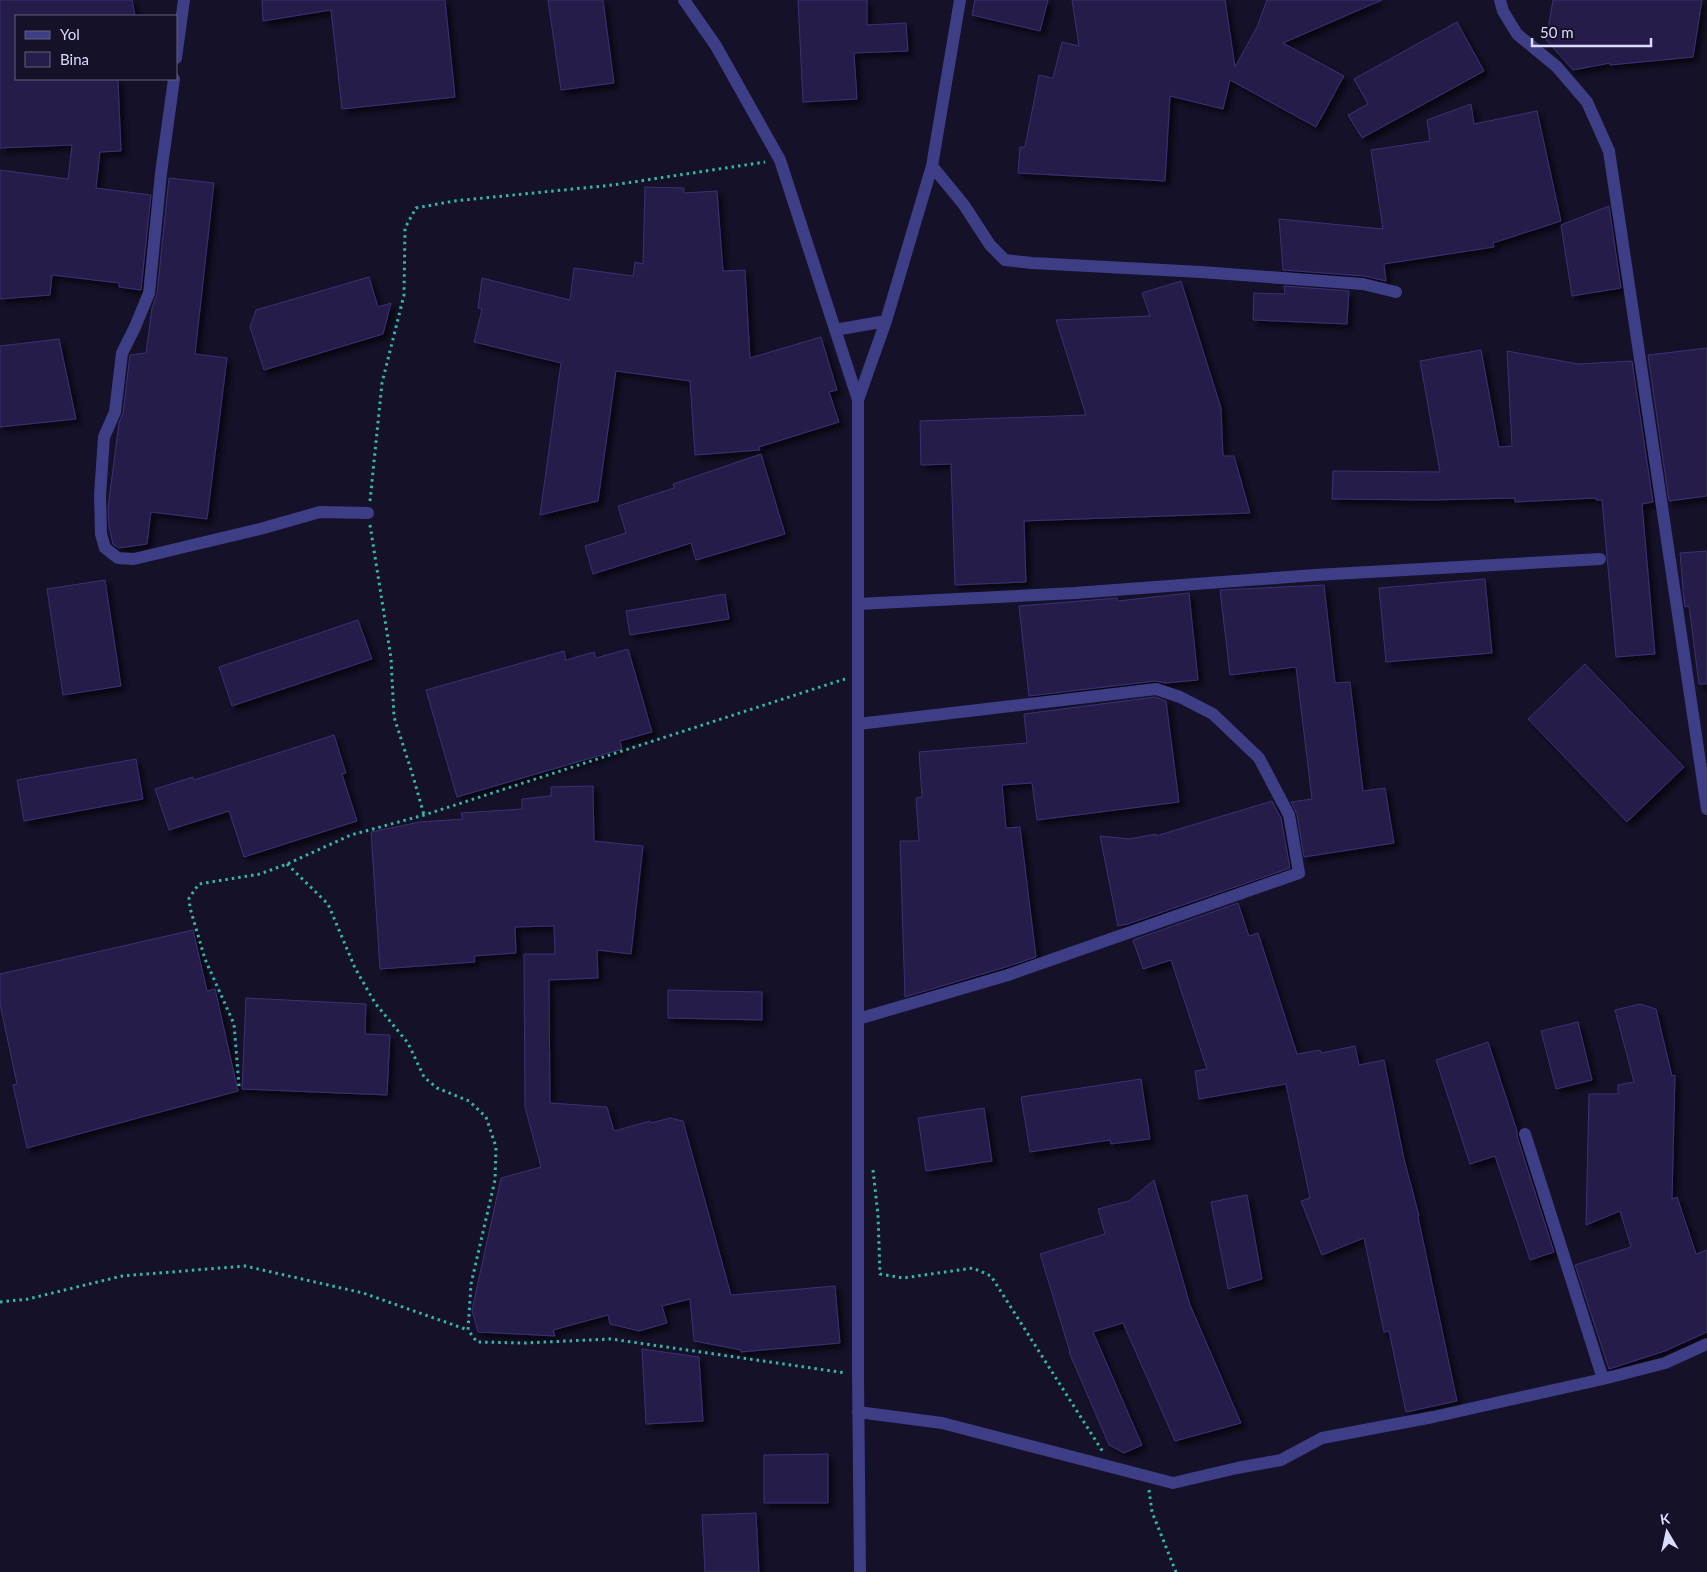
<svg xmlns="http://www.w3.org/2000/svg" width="1707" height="1572" font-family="Lato,sans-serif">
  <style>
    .building { fill: #251e49; stroke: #3b3174; filter: url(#shadow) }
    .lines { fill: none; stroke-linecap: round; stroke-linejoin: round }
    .path { stroke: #34b7aa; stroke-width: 3; stroke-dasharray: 2.5 4; stroke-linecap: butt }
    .minor { stroke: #3e3e86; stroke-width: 12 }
  </style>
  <defs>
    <filter id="shadow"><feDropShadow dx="4.5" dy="4.5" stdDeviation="2.5" flood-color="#0009"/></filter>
  </defs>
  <rect width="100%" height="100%" fill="#141128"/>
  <path class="building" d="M0 0H132L135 16H16V79H118L121 151 100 152 96 188 151 195 141 290 119 287V283L52 275 50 295 0 299V170L68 179 72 145 0 148Z
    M262 0H445L455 97 342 109 331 10 263 21Z
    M548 0H603L614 83 561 90Z
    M798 0H867V25L906 23 908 51 854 53 857 99 803 102Z
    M975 0H1048L1040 31 972 15Z
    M1072 0H1225L1235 67 1257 27 1267 0H1382L1283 43 1344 76 1316 127 1230 80 1223 109 1170 96 1165 181 1018 173 1020 147H1025L1039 75 1053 78 1062 42 1079 46Z
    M1553 0H1702L1693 57 1610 65V63L1573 70 1546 40Z
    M1457 22 1484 71 1362 138 1348 115 1368 104 1354 79Z
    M1471 104 1474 124 1537 111 1561 221 1493 243 1494 247 1384 264 1386 281 1364 276 1283 270 1279 219 1383 229 1371 150 1430 141 1427 120Z
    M169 178 214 183 195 354 227 358 207 519 151 512 147 544 119 548 113 544 109 526 108 508 119 423 123 413 130 355 146 353 152 308 157 294Z
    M645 187 684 188V193L717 191 723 271 745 270 750 358 821 337 837 390 829 392 839 422 759 447 760 450 695 455 690 381 616 371 598 501 540 515 561 363 474 342 482 309 478 308 482 278 570 300 574 268 633 276 635 262 643 264Z
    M1609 206 1621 288 1572 296 1561 225Z
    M369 277 378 307 391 303 383 334 264 370 250 327 256 310Z
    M1181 281 1221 408 1223 456H1234L1250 513 1024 521 1026 582 955 585 951 464 921 465 920 421 1086 415 1056 320 1150 316 1142 293Z
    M1284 286 1349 291 1347 324 1253 320 1254 293 1285 294Z
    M59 339 76 419 0 427V346Z
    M1707 348V496L1669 501 1648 355Z
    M1481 350 1499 447 1512 446 1507 351 1578 364 1632 361 1653 502 1642 504 1655 654 1616 657 1602 500H1596V498L1515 502V498L1432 500 1332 499 1333 471 1440 472 1420 361Z
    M761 454 785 534 696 560 691 543 593 574 585 546 626 533 618 506 674 488 673 484Z
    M1707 551V684H1699L1689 606 1685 607 1684 600 1680 553Z
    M1485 579 1492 653 1386 662 1379 588Z
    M105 580 121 686 63 695 47 589Z
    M1324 585 1335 683 1350 682 1363 791 1385 788 1394 843 1304 857 1297 814 1291 802 1312 799 1296 667 1230 675 1220 590Z
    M1189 593 1198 680 1165 683 1155 681 1029 696 1019 606 1117 598 1118 601Z
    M725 594 729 619 630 635 626 611Z
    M358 620 372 659 232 706 219 667Z
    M628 649 652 732 620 741 622 749 457 797 426 690 564 651 566 660 594 652 596 658Z
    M1585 664 1684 767 1627 822 1528 719Z
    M1155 697 1166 701 1179 802 1037 820 1032 783 1002 785 1006 828 1020 827 1036 957 1006 967 905 997 900 841H919L916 798 922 797 919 752 1027 743 1024 714Z
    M334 735 346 773 342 774 357 821 244 857 229 811 169 830 155 789 193 777 194 780Z
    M136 759 143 799 24 821 17 780Z
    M593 786 594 841 643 846 631 954 597 950 598 978 549 980 550 1103 607 1107 614 1131 650 1121 651 1123 670 1118 683 1121 731 1295 835 1286 840 1343 741 1352V1350L694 1341 690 1299 662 1306 667 1323 639 1331 610 1324 608 1315 553 1330 555 1336 478 1332 472 1310 501 1178 541 1167 525 1107 524 954H555L554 926 515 927 516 953 474 956 475 962 380 969 371 832 420 822 463 819 461 813 522 809V799L551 796V787Z
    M1272 801 1281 818 1290 868 1128 924 1118 926 1100 836 1129 839 1156 834V836Z
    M1238 903 1249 936 1258 933 1297 1054 1320 1050 1321 1053 1355 1046 1359 1065 1384 1060 1404 1159 1419 1216 1418 1217 1457 1401 1406 1412 1389 1331 1384 1332 1364 1238 1322 1255 1301 1201 1310 1198 1286 1084 1199 1099 1195 1071 1207 1069 1171 960 1143 969 1133 940Z
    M193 930 207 991 215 989 238 1091 27 1148 13 1085 17 1084 0 1004V974Z
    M668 990 762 992V1020L668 1018Z
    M246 998 366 1004 365 1034 390 1035 387 1095 242 1089Z
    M1640 1004 1656 1009 1672 1076 1675 1075 1672 1199 1677 1197 1696 1254 1707 1250V1332L1665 1351 1609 1369 1575 1265 1631 1247 1620 1211 1586 1225 1589 1094H1618V1085L1634 1082 1615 1010Z
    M1578 1022 1592 1080 1556 1089 1541 1031Z
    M1488 1042 1517 1131V1136L1554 1252 1530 1260 1495 1156 1470 1164 1436 1060Z
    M1141 1079 1150 1139 1111 1144 1110 1140 1030 1152 1021 1097Z
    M984 1108 992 1161 926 1171 918 1118Z
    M1154 1180 1190 1305 1241 1423 1175 1441 1123 1323 1093 1332 1142 1445 1124 1453 1109 1445 1069 1352H1070L1040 1254 1105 1234 1098 1209 1129 1201Z
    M1247 1195 1262 1279 1228 1289 1211 1202Z
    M642 1349 699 1357 703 1421 646 1424Z
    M828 1454V1503H764V1455Z
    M756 1513 759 1572H705L702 1515Z"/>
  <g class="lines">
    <path class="path" d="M370 501 382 383 404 295 405 228 416 208 454 201 613 185 765 162
      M370 525 391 658 394 717 413 776 424 815
      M287 864 328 904 355 968 375 1003 408 1043 424 1077 437 1088 469 1101 486 1117 496 1147 495 1180 471 1284 468 1330 477 1342 524 1343 611 1339 846 1373
      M239 1086 234 1024 205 959 190 908 189 898 199 884 260 874 287 864 351 835 424 815 845 679
      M873 1170 878 1215 880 1274 903 1278 973 1268 991 1276 1103 1452
      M0 1302 28 1299 122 1276 245 1266 363 1293 468 1330
      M1149 1490 1152 1512 1176 1572"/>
    <path class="minor" d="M684 0 716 46 780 160 858 400V1374L860 1572
      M1500 0 1503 11 1517 34 1557 67 1587 102 1609 151 1707 809
      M176 58 184 0
      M174 79 161 173 149 293 135 327 122 353 115 412 104 437 100 495 101 534 105 548 118 558 134 559 260 529 320 512 368 513
      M932 166 964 205 990 245 1005 260 1032 263 1201 272 1363 284 1396 292
      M835 330 886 321
      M858 400 886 321 932 166 960 0
      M858 604 1075 593 1315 575 1600 559
      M858 1019 1008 975 1299 873 1289 815 1259 758 1213 714 1180 697 1156 689 858 724
      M1525 1134 1603 1379
      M858 1412 942 1423 1173 1483 1237 1468 1281 1460 1322 1438 1433 1417 1603 1379 1665 1363 1707 1344"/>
  </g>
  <rect x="15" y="15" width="162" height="65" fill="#141128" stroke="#64617e"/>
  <rect x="25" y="31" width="25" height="8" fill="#3e3e86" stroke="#64617e"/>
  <text x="60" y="40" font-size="15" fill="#dcdafe">Yol</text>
  <rect x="25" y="52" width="25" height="15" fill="#251e49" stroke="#64617e"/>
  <text x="60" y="65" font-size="15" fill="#dcdafe">Bina</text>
  <g transform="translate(1667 1532) rotate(351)" stroke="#141128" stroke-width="4" paint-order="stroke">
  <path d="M0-4L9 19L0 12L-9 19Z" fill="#dcdafe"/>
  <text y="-8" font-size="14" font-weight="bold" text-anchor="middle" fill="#dcdafe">K</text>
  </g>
  <path d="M1532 38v8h119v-8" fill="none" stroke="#dcdafe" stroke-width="2.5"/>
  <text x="1540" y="38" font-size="15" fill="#dcdafe" stroke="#141128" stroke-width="4" paint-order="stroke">50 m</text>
</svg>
